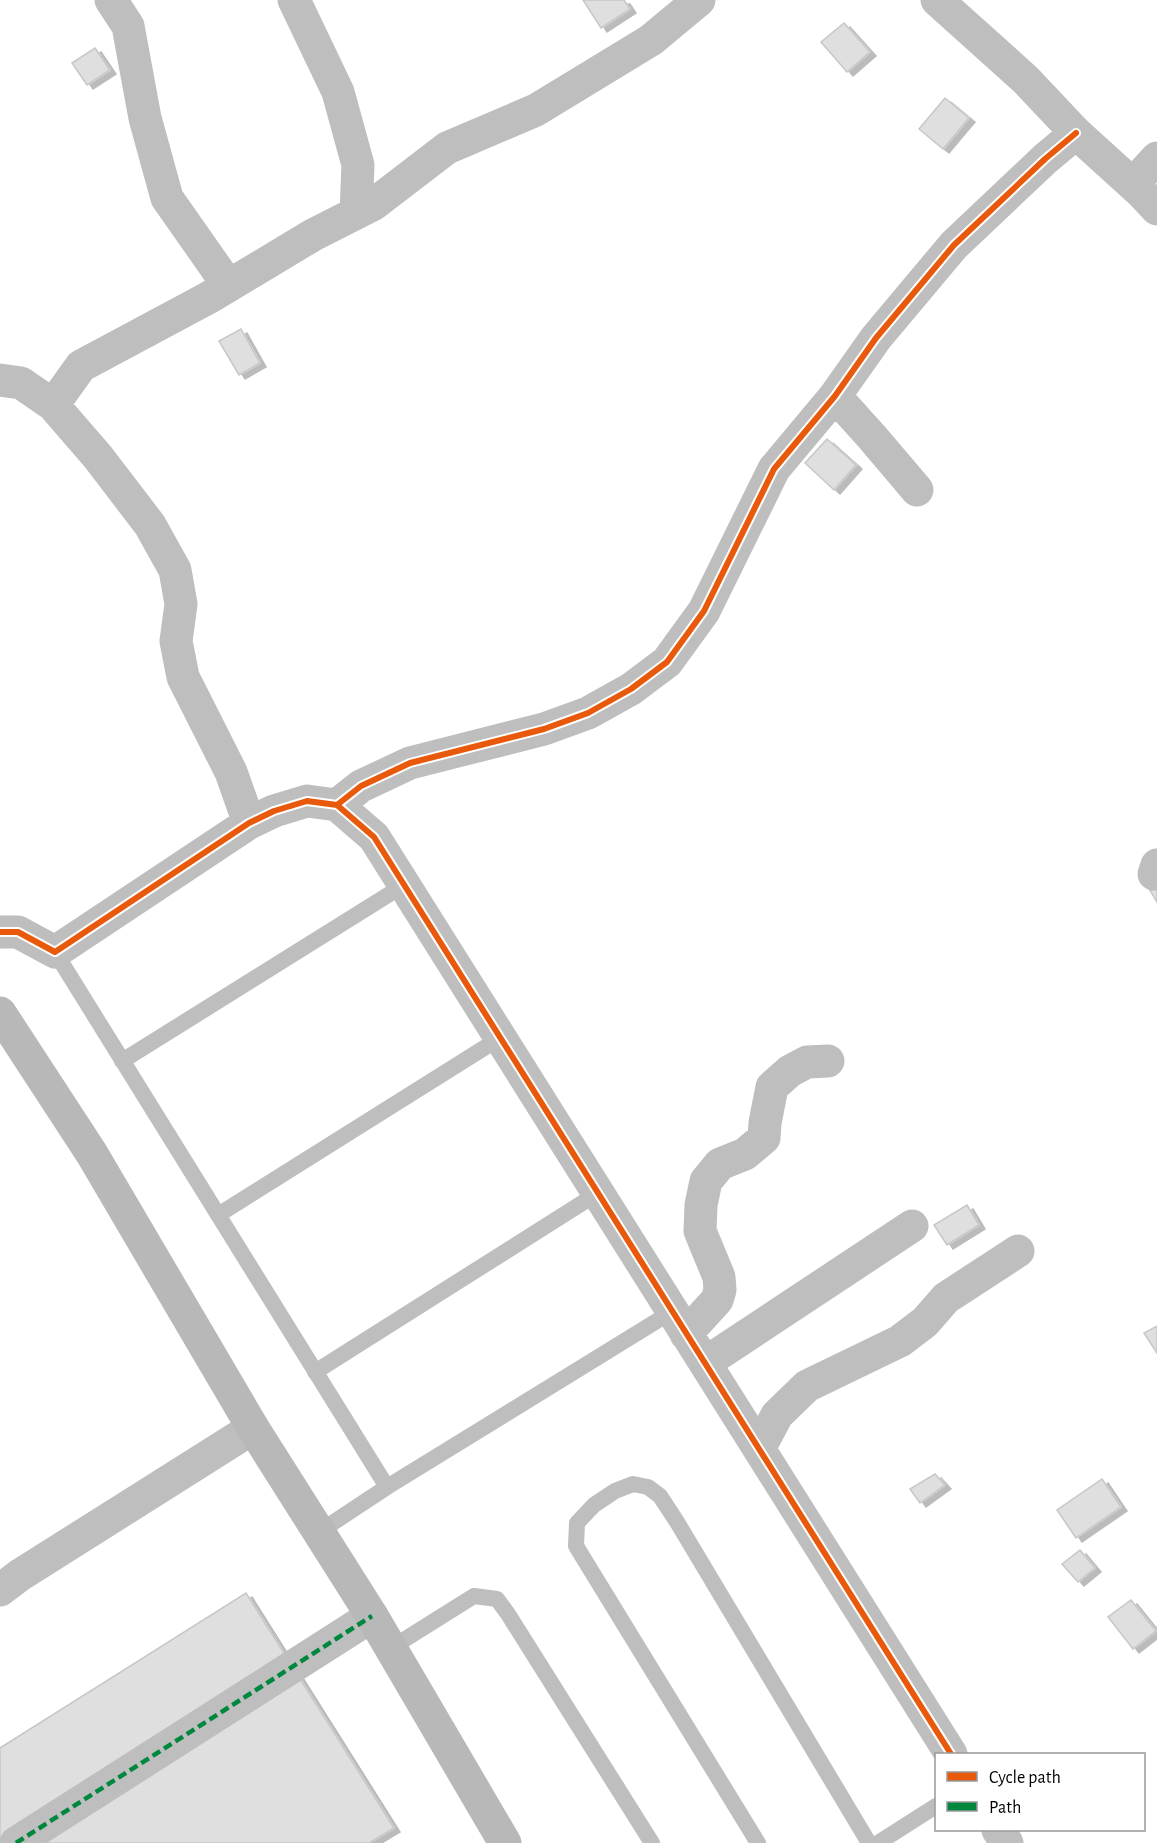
<svg xmlns="http://www.w3.org/2000/svg" width="1157" height="1843" font-family="'Alegreya Sans',sans-serif">
  <style>
    .building { fill: #dfdfdf; stroke: #c7c7c7; stroke-width: 1.5; filter: url(#shadow) }
    .lines { fill: none; stroke-linecap: round; stroke-linejoin: round }
    .lane { stroke: #bebebe; stroke-width: 16 }
    .street { stroke: #bebebe; stroke-width: 33 }
    .secondary { stroke: #b8b8b8; stroke-width: 33 }
    .quiet { stroke: #00873e; stroke-width: 4.5; stroke-dasharray: 9 4.5; stroke-linecap: butt }
    .cycleway-casing { stroke: #fff; stroke-width: 10 }
    .cycleway { stroke: #e8590c; stroke-width: 6 }
  </style>
  <defs>
    <filter id="shadow"><feDropShadow dx="6" dy="4" stdDeviation="0" flood-color="#0004"/></filter>
  </defs>
  <rect width="100%" height="100%" fill="#fff"/>
  <path class="building" d="M583 0H624L630 9 601 28Z
    M844 23 870 52 847 72 821 42Z
    M95 48 110 70 87 85 72 63Z
    M945 98 969 118 943 149 919 129Z
    M241 329 260 363 239 375 219 341Z
    M827 439 856 465 834 490 805 463Z
    M1157 875V902L1145 882Z
    M967 1205 979 1225 947 1245 934 1225Z
    M1157 1326V1353L1144 1333Z
    M935 1474 945 1485 920 1503 910 1489Z
    M1102 1479 1121 1507 1076 1538 1057 1510Z
    M1080 1550 1095 1568 1078 1582 1062 1564Z
    M246 1593 394 1828 369 1843H0V1748Z
    M1131 1600 1156 1631 1133 1649 1108 1617Z"/>
  <g class="lines">
    <path class="lane" d="M55 952 387 1487
      M122 1061 404 885
      M218 1215 500 1038
      M315 1372 598 1193
      M319 1532 387 1487 673 1311
      M391 1648 474 1596 497 1599 508 1614 652 1843
      M758 1843 576 1546 577 1523 594 1505 615 1491 633 1484 648 1487 660 1496 677 1522 869 1843
      M878 1843 936 1806"/>
    <path class="street" d="M111 0 128 26 145 118 167 198 228 285
      M294 0 338 92 358 165 356 213
      M937 0 1026 80 1076 133 1141 192 1157 209
      M1133 184 1157 158
      M0 380 21 383 53 405 98 457 150 525 175 570 181 604 176 641 183 677 231 772 249 823
      M835 396 872 437 917 490
      M53 405 81 366 208 298 313 235 374 204 447 148 536 110 651 40 699 0
      M337 805 361 786 410 763 544 729 588 713 631 689 667 662 704 611 774 469 835 396 876 338 954 245 1045 159 1076 133
      M1154 874 1157 865
      M0 932H18L55 952 249 823 274 811 307 801 337 805 374 837 951 1754
      M686 1334 717 1300 720 1290 719 1277 700 1231 701 1205 706 1181 720 1164 745 1154 764 1138 765 1123 772 1087 790 1071 807 1062 828 1061
      M705 1363 912 1226
      M759 1449 777 1415 807 1386 900 1341 925 1322 946 1298 1018 1251
      M0 1590 20 1575 253 1428
      M998 1830 1007 1843
      M16 1843 372 1616"/>
    <path class="secondary" d="M0 1013 92 1154 253 1428 372 1616 505 1843"/>
    <path class="quiet" d="M16 1843 372 1616"/>
    <g class="cycleway-casing">
      <path id="cycleway" d="M337 805 361 786 410 763 544 729 588 713 631 689 667 662 704 611 774 469 835 396 876 338 954 245 1045 159 1076 133
        M0 932H18L55 952 249 823 274 811 307 801 337 805 374 837 951 1754"/>
    </g>
    <use href="#cycleway" class="cycleway"/>
  </g>
  <rect x="935" y="1753" width="210" height="78" fill="#ffffff" stroke="#999999" stroke-width="1.5"/>
  <rect x="947" y="1772" width="30" height="9" fill="#e8590c" stroke="#999999" stroke-width="1.5"/>
  <text x="989" y="1783" font-size="18" fill="#000000">Cycle path</text>
  <rect x="947" y="1802" width="30" height="9" fill="#00873e" stroke="#999999" stroke-width="1.5"/>
  <text x="989" y="1813" font-size="18" fill="#000000">Path</text>
</svg>
